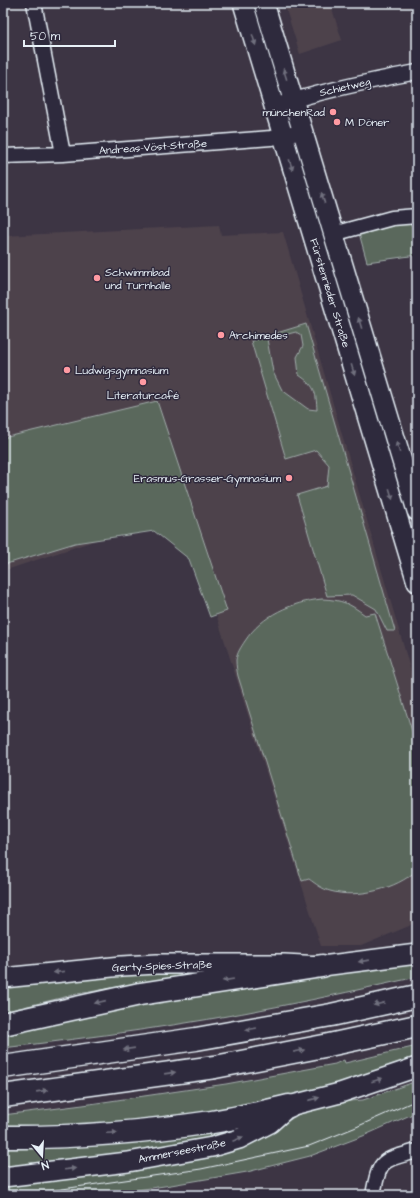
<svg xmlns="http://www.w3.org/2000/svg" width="420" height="1198" font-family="'Architects Daughter',sans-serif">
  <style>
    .built { fill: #4d424c }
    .green { fill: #5a675c; stroke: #a1acaa; fill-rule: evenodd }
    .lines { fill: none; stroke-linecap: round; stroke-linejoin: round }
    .minor-casing { stroke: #e8f1f8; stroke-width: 17 }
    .secondary-casing { stroke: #e8f1f8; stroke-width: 22 }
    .motorway-casing { stroke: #e8f1f8; stroke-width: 25 }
    .minor { stroke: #2f2a3d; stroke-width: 14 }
    .secondary { stroke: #2f2a3d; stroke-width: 19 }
    .motorway { stroke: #2f2a3d; stroke-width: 22 }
    .tram { stroke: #e8f1f8; stroke-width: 1 }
    .oneway { fill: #70707e }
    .poi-dot { fill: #ff9aa2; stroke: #2f2a3d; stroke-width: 1.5 }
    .labels { text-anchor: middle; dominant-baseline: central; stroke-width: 3; stroke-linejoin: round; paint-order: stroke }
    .street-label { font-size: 11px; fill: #e8f1f8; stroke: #2f2a3d }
    .poi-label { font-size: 11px; fill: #e8f1f8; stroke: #2f2a3d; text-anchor: start }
  </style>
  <rect width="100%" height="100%" fill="#3d3544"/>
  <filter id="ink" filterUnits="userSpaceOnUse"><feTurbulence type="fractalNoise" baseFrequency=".025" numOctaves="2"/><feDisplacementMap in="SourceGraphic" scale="8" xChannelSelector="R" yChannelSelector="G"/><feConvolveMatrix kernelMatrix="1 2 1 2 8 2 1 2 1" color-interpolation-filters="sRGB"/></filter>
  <g filter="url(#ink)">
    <path class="built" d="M284 3H330L342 40 300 54Z
      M219 225 221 235 283 232 417 692V919L409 926 361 946H321L199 560 151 522 3 571V236Z"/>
    <path class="green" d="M417 220V255L367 262 359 233 361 229Z
      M306 324 395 631H387L376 609 352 595 327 596 297 495 327 486 329 465 316 450 286 459 251 341ZM296 332 301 335 303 346 297 357 299 375C315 386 316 391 317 410L308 409 282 390 273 372 267 339Z
      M157 401 227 611 210 617 189 559 154 531 75 543 3 565V438Z
      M322 599C342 600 349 603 365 615L375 613 417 747V870C397 889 357 899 330 891 322 889 316 884 309 879L302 881 238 676C237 671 236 666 236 660 237 653 241 647 245 641 262 615 292 602 322 599Z
      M417 964V977C370 987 323 998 275 1007 185 1025 94 1037 3 1048V1032L220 988Z
      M211 972 77 994 3 1012V986L74 977Z
      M417 1046V1060L318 1092 164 1122 3 1129V1115L83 1105 226 1084 335 1064 344 1060 345 1063Z
      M417 1081V1112L363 1136 310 1156 247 1172 171 1185 103 1195H3V1186L238 1149 254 1142 304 1111 337 1102 363 1100Z
      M256 1123 213 1141 3 1170V1149L58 1148 170 1137Z"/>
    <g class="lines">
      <g class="minor-casing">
        <path id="minor" d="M34 3 63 154
          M274 106C321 91 369 81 417 72
          M3 156 63 154 271 138 303 132
          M333 234 392 218 417 216
          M373 1195C380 1157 382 1161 417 1151"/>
      </g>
      <g class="secondary-casing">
        <path id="secondary" d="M243 3 417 582
          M264 3 417 511
          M3 978 122 966 157 964H284L322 966 417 954
          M3 1177 128 1162 212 1147 239 1139 270 1123 289 1106 340 1093 417 1067"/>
      </g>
      <g class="motorway-casing">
        <path id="motorway" d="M3 1024 140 994 322 966
          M3 1067 196 1039 331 1015 417 996
          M3 1096 215 1067 324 1046 417 1026
          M3 1137C72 1138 143 1132 212 1122 238 1118 263 1112 289 1106"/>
      </g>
      <use href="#minor" class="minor"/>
      <use href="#secondary" class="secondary"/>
      <use href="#motorway" class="motorway"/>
      <path class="tram" d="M21 1195 201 1169 309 1146 354 1128 417 1100"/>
    </g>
    <defs><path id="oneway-solid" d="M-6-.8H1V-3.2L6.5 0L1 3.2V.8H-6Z"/></defs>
    <g class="oneway">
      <use href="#oneway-solid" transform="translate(254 40) rotate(73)"/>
      <use href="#oneway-solid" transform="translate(285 74) rotate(-107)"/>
      <use href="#oneway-solid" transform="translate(291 165) rotate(73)"/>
      <use href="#oneway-solid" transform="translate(323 198) rotate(-107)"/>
      <use href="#oneway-solid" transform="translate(360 323) rotate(-107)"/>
      <use href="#oneway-solid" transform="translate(353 370) rotate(73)"/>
      <use href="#oneway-solid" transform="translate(398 447) rotate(-107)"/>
      <use href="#oneway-solid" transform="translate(391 494) rotate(73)"/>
      <use href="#oneway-solid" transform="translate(364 961) rotate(172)"/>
      <use href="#oneway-solid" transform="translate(59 972) rotate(174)"/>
      <use href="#oneway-solid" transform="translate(228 980) rotate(171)"/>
      <use href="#oneway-solid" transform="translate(100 1002) rotate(167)"/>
      <use href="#oneway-solid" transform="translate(379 1004) rotate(167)"/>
      <use href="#oneway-solid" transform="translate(251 1029) rotate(170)"/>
      <use href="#oneway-solid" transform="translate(129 1049) rotate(172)"/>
      <use href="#oneway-solid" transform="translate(299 1051) rotate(-11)"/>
      <use href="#oneway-solid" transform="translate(170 1073) rotate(-8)"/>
      <use href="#oneway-solid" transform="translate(377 1080) rotate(-18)"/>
      <use href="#oneway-solid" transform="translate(42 1091) rotate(-8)"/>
      <use href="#oneway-solid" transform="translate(314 1099) rotate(-15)"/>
      <use href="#oneway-solid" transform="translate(112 1133) rotate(-3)"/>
      <use href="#oneway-solid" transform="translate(238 1139) rotate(-22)"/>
      <use href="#oneway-solid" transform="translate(70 1169) rotate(-7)"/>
    </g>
  </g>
  <g class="poi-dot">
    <circle cx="333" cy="112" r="4"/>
    <circle cx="337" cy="122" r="4"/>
    <circle cx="97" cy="278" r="4"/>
    <circle cx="221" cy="335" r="4"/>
    <circle cx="67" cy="370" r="4"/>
    <circle cx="143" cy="382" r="4"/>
    <circle cx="289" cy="478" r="4"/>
  </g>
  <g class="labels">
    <g class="street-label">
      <text transform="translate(345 87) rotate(-13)">Schietweg</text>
      <text transform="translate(153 147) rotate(-4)">Andreas-Vöst-Straße</text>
      <text transform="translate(330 293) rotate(73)">Fürstenrieder Straße</text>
      <text transform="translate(162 966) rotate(-2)">Gerty-Spies-Straße</text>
      <text transform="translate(182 1151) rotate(-11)">Ammerseestraße</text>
    </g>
    <g class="poi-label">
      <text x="325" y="112" text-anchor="end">münchenRad</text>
      <text x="345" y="122">M Döner</text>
      <text x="105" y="272">Schwimmbad<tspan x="105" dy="13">und Turnhalle</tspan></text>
      <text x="229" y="335">Archimedes</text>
      <text x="75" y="370">Ludwigsgymnasium</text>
      <text x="143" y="395" text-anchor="middle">Literaturcafé</text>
      <text x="281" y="478" text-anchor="end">Erasmus-Grasser-Gymnasium</text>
    </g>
  </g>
  <rect width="420" height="1198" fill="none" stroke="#2f2a3d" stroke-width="16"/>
  <rect x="8" y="8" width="404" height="1182" fill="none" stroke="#e8f1f8" stroke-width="1.5" filter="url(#ink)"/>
  <g transform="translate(42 1156) rotate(162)" stroke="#2f2a3d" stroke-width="3" paint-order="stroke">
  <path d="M0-3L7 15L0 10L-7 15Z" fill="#e8f1f8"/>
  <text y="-6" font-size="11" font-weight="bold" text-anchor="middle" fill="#e8f1f8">N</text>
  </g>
  <path d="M24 40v6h91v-6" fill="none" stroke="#e8f1f8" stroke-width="2"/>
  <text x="30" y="40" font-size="12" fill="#e8f1f8" stroke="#2f2a3d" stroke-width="3" paint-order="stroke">50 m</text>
</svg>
